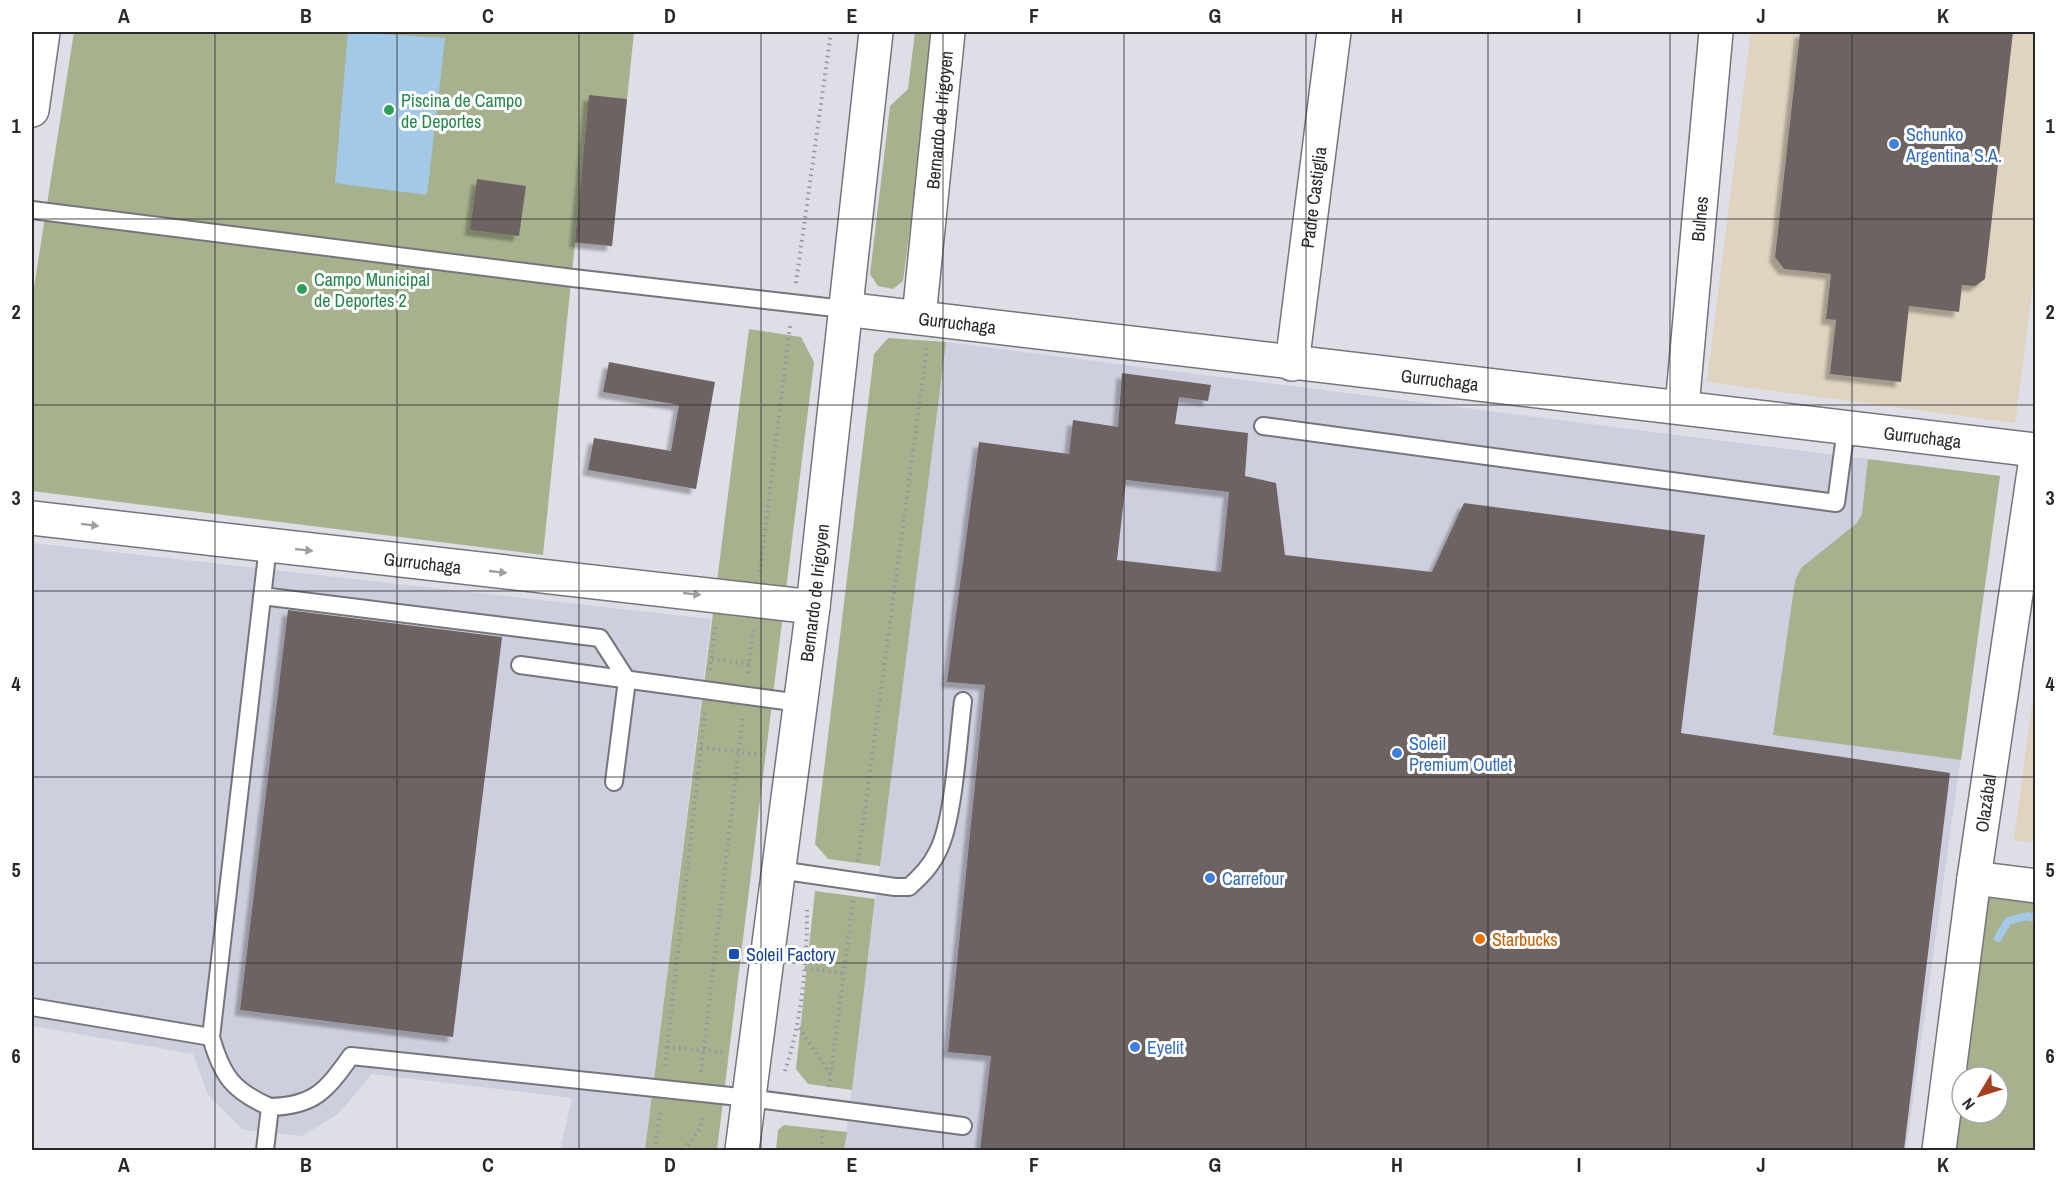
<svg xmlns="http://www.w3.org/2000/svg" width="2067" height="1182" font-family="'Archivo Narrow',sans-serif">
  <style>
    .built { fill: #cecfde; fill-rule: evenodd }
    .industrial { fill: #e0d3c0 }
    .green { fill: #a7b18e; fill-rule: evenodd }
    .water { fill: #a3c9e7 }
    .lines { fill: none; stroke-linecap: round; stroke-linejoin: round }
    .stream { stroke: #a3c9e7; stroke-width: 8 }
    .building { fill: #6d6464; fill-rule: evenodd; filter: url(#shadow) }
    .lane-casing { stroke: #75757c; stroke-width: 20 }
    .street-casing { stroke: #75757c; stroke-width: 36 }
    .secondary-casing { stroke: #75757c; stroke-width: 36 }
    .path { stroke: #94949a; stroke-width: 4; stroke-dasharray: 1.5 4.5; stroke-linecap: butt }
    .lane { stroke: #fff; stroke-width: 16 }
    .street { stroke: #fff; stroke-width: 33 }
    .secondary { stroke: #fff; stroke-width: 33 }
    .oneway { fill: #9f9fa0 }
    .grid { fill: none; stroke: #29292c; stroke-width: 1.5; stroke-opacity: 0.55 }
    .leisure-dot { fill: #2e9e5b; stroke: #fff; stroke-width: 2 }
    .shop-dot { fill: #3f7fe0; stroke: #fff; stroke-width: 2 }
    .food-dot { fill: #e8710a; stroke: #fff; stroke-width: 2 }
    .transit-dot { fill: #1a4fb4; stroke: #fff; stroke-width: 2 }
    .labels { text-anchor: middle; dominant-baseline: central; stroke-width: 6; stroke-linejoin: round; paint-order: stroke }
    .leisure-label { font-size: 18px; fill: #27864d; stroke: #fff; text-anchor: start }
    .street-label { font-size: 18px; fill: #29292c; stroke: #fff }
    .shop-label { font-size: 18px; fill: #366cbe; stroke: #fff; text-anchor: start }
    .food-label { font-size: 18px; fill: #c56008; stroke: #fff; text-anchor: start }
    .transit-label { font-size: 18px; fill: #164399; stroke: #fff; text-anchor: start }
    .neatline { fill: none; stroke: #29292c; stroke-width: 2 }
    .grid-label { font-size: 20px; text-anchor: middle; font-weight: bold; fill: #29292c }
  </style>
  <defs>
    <filter id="shadow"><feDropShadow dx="-5.5" dy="5.5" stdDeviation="1.5" flood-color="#0004"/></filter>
  </defs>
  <rect width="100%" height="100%" fill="#dddee6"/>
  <path class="built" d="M946 342 2000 476 1906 1150H844Z
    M32 543 711 619 645 1150H560L572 1098 372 1074 338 1114 302 1136 243 1130 208 1095 193 1054 32 1026ZM288 611 501 637 453 1037 240 1010Z"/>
  <path class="industrial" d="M1751 32H2035L2036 261 2015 423 1707 382Z
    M2035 682V843L2014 840Z"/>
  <path class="green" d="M74 32H634L612 246 575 243 543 555 32 491V300Z
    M915 32H936L903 281 893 289 878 286 870 274 890 106 908 89Z
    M749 329 801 337 814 362 717 1150H645Z
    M888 338 946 342 880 866 828 859 815 844 874 354Z
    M1868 459 2000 476 1961 760 1773 735 1795 581 1801 568 1857 523 1862 514Z
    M1974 878 2035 886V1150H1939ZM1962 1077H1998V1113H1962Z
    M815 891 875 899 852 1090 808 1084 796 1069Z
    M784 1125 847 1132 844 1150H776L778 1130Z"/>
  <path class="water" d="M348 32 445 38 427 195 335 183Z"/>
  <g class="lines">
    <path class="stream" d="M1998 938 2008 921 2027 916 2036 918"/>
  </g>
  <path class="building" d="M1800 32H2013L1985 279 1975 286 1962 285 1959 312 1909 306 1901 382 1830 374 1836 320 1826 319 1831 274 1784 269 1775 257Z
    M589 95 627 99 612 246 575 242Z
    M477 179 526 186 519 236 470 230Z
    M609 362 715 382 696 489 588 470 594 438 671 451 679 405 603 392Z
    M1122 373 1211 385 1208 401 1179 397 1175 424 1248 433 1245 476 1276 483 1285 555 1432 572 1464 503 1705 535 1681 733 1950 773 1904 1150H980L991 1056 948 1052 985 685 947 682 979 442 1069 454 1073 420 1118 427ZM1126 480 1229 492 1221 572 1117 560Z
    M288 610 502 637 453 1037 240 1010Z"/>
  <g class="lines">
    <g class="lane-casing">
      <path id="lane" d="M32 210 573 278 844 309
        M1263 426 1836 503 1846 428
        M262 596 600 638 627 680 614 782
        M520 665 800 703
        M779 870 895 887H909C921 876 931 866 938 851 954 820 958 739 963 701
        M32 1007 211 1037C222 1076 233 1091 270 1107
        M211 1037 268 546
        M265 1150 270 1107C314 1106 326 1091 351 1056L749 1098 963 1126"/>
    </g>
    <g class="street-casing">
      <g id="street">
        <path d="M32 110 43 32"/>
        <path id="s1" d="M844 309 2036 450"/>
        <path id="s2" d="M919 317 948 32"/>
        <path id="s3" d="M1292 364 1334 32"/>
        <path id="s4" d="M1682 407 1716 32"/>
        <path id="s5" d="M32 518 813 607"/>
        <path d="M1974 878 2036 886"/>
        <path id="s6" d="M1939 1150 1974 878 2036 458"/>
      </g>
    </g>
    <g class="secondary-casing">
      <g id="secondary">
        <path id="s7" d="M742 1150 813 607 876 32"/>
      </g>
    </g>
    <path class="path" d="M796 283 831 32
      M760 572 790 326
      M712 659 749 664
      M710 670 715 627
      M748 673 753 630
      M701 747 762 755
      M858 861 927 348
      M805 968 843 973
      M799 1028 830 1074
      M667 1047 724 1052
      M665 1066 705 713
      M785 1071C802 1019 807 965 807 910
      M701 1072 743 716
      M829 1087 853 901
      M655 1150 660 1110
      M684 1150 700 1128 704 1115
      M821 1150 823 1130"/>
    <use href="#lane" class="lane"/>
    <use href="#street" class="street"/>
    <use href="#secondary" class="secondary"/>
  </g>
  <defs><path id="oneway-solid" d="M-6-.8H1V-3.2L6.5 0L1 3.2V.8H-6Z" transform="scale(1.5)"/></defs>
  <g class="oneway">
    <use href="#oneway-solid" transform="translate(90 525) rotate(7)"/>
    <use href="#oneway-solid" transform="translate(304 550) rotate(6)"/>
    <use href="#oneway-solid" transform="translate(498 572) rotate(6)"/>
    <use href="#oneway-solid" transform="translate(692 594) rotate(6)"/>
  </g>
  <path class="grid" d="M215 32V1150M397 32V1150M579 32V1150M761 32V1150M943 32V1150M1124 32V1150M1306 32V1150M1488 32V1150M1670 32V1150M1852 32V1150M32 219H2036M32 405H2036M32 591H2036M32 777H2036M32 963H2036"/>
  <g class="leisure-dot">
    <circle cx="389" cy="110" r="6"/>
    <circle cx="302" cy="289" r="6"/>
  </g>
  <g class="shop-dot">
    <circle cx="1894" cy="144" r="6"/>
    <circle cx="1397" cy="753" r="6"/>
    <circle cx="1210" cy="878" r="6"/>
    <circle cx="1135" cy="1047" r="6"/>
  </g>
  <circle class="food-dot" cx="1480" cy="939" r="6"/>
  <rect class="transit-dot" x="728" y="948" width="12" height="12" rx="3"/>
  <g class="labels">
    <g class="leisure-label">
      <text x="401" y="100">Piscina de Campo<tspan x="401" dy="21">de Deportes</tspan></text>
      <text x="314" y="279">Campo Municipal<tspan x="314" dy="21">de Deportes 2</tspan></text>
    </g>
    <g class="street-label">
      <text stroke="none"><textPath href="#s2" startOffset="198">Bernardo de Irigoyen</textPath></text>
      <text stroke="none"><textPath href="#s3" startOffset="168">Padre Castiglia</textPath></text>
      <text stroke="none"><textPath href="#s4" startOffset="189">Bulnes</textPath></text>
      <text stroke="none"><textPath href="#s1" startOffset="114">Gurruchaga</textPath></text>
      <text stroke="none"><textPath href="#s1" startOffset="600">Gurruchaga</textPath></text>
      <text stroke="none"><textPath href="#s1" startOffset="1086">Gurruchaga</textPath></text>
      <text stroke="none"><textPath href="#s5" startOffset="393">Gurruchaga</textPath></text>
      <text stroke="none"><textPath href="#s7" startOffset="562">Bernardo de Irigoyen</textPath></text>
      <text stroke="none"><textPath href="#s6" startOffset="350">Olazábal</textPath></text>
    </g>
    <g class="shop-label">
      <text x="1906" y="134">Schunko<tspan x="1906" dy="21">Argentina S.A.</tspan></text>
      <text x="1409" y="743">Soleil<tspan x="1409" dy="21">Premium Outlet</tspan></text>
      <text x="1222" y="878">Carrefour</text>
      <text x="1147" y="1047">Eyelit</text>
    </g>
    <g class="food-label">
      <text x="1492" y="939">Starbucks</text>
    </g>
    <g class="transit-label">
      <text x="746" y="954">Soleil Factory</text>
    </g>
  </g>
  <rect width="2067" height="1182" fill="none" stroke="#ffffff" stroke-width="66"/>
  <g transform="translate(1980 1095) rotate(232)"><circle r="28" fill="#ffffff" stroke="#a9a9ab" stroke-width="1.5"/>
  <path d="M0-4.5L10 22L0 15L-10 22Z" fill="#a63e1d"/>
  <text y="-9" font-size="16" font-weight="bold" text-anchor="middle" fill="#29292c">N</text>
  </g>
  <rect x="33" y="33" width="2001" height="1116" class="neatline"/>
  <g class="grid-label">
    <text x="124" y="23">A</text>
    <text x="306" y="23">B</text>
    <text x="488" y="23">C</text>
    <text x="670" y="23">D</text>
    <text x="852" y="23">E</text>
    <text x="1034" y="23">F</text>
    <text x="1215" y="23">G</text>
    <text x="1397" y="23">H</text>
    <text x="1579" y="23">I</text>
    <text x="1761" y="23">J</text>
    <text x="1943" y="23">K</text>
    <text x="16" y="133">1</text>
    <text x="2050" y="133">1</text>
    <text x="16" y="319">2</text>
    <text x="2050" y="319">2</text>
    <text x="16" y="505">3</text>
    <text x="2050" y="505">3</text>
    <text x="16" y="691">4</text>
    <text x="2050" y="691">4</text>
    <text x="16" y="877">5</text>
    <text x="2050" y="877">5</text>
    <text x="16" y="1063">6</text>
    <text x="2050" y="1063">6</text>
    <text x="124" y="1172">A</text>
    <text x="306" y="1172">B</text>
    <text x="488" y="1172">C</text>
    <text x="670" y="1172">D</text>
    <text x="852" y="1172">E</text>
    <text x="1034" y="1172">F</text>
    <text x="1215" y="1172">G</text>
    <text x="1397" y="1172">H</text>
    <text x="1579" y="1172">I</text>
    <text x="1761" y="1172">J</text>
    <text x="1943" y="1172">K</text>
  </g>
</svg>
